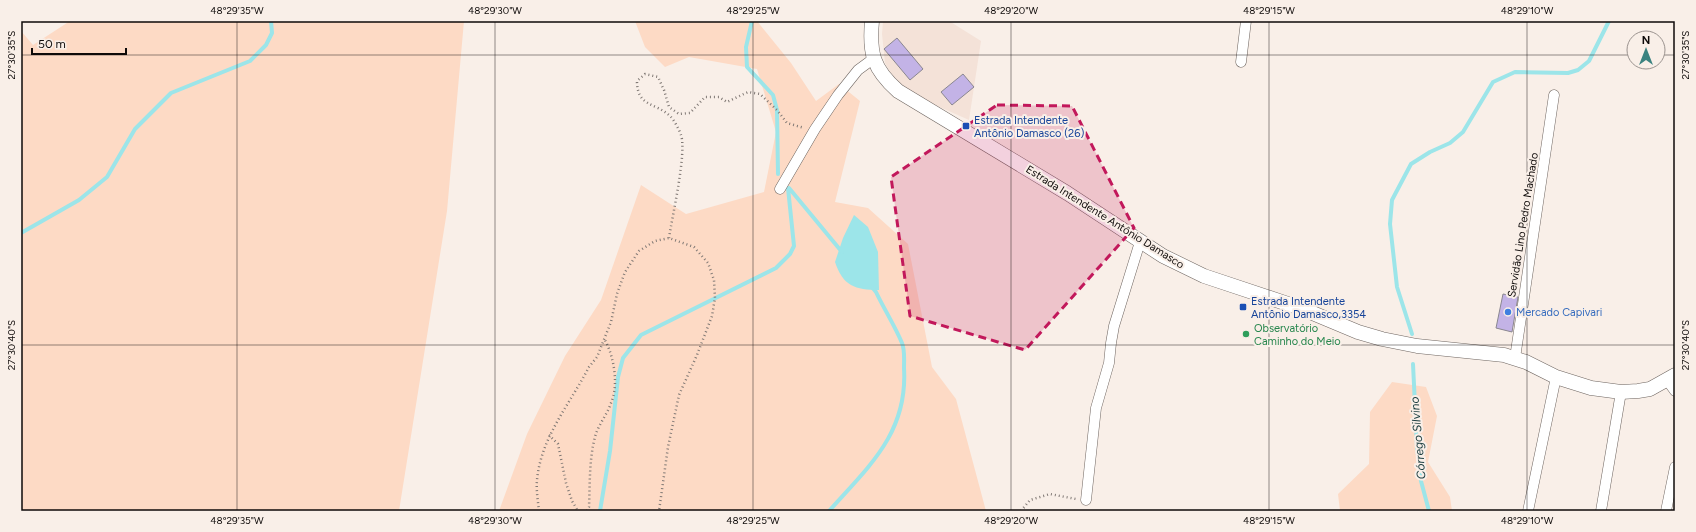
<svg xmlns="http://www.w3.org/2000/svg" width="1696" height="532" font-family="Figtree,sans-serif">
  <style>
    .built { fill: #f4e2d8 }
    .green { fill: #fddac5 }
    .water { fill: #9ce5e9 }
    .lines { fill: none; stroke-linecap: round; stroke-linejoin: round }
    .stream { stroke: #9ce5e9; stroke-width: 4 }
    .building { fill: #c3b3e6; stroke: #8a8790 }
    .minor-casing { stroke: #6e6560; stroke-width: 11 }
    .secondary-casing { stroke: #6e6560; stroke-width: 15 }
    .path { stroke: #807975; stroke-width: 2.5; stroke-dasharray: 1 3; stroke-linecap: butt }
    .minor { stroke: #fff; stroke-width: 10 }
    .secondary { stroke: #fff; stroke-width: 14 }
    .marked { fill: #c2185b; fill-opacity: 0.2; stroke: #c2185b; stroke-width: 3; stroke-dasharray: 8 5; stroke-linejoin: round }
    .ticks { fill: none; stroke: #0e0a09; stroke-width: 1; stroke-opacity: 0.45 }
    .transit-dot { fill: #1a4fb4; stroke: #f9efe8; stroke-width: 1.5 }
    .shop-dot { fill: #3f7fe0; stroke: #f9efe8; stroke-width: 1.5 }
    .leisure-dot { fill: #2e9e5b; stroke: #f9efe8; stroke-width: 1.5 }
    .labels { text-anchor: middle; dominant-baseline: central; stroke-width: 4; stroke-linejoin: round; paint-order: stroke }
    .transit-label { font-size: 11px; fill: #164399; stroke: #f9efe8; text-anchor: start }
    .street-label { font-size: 11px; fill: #0e0a09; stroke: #f9efe8 }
    .shop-label { font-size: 11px; fill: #366cbe; stroke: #f9efe8; text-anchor: start }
    .leisure-label { font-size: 11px; fill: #27864d; stroke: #f9efe8; text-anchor: start }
    .water-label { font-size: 12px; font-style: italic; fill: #183b3d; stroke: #f9efe8 }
    .neatline { fill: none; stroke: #0e0a09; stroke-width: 1.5 }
    .ticks-label { font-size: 10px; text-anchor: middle; fill: #0e0a09 }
  </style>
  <rect width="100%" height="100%" fill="#f9efe8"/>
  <path class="built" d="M883 21H949L981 41 969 120 908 93 896 82 885 63 882 34Z"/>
  <path class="green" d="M70 21H464L447 211 399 511H21V31L33 45Z
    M635 21H757L791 63 816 101 839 84 860 101 835 202 868 208 908 244 932 367 956 399 986 511H499L527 434 565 356 601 300 641 185 686 214 764 192 776 132 757 69 689 57 665 67 645 47Z
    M1392 382 1426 387 1437 416 1428 462 1450 497 1452 511H1340L1338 494 1369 464 1370 412Z"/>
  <path class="water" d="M854 215 868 227 878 252 879 290C855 290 843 286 835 262L843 238Z"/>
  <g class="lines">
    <path class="stream" d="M752 21 746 47 747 67 773 95 777 110 778 174
      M789 188 842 252
      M21 233 79 200 107 177 135 129 171 93 250 61 266 45 272 33 271 21
      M1412 334 1397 287 1390 224 1392 200 1411 164 1430 152 1450 143 1463 132 1493 82 1515 72 1568 73 1578 70 1589 61 1609 21
      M1413 364 1417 447 1421 481 1429 511
      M600 511 610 451 618 377 623 358 641 335 776 268 790 254 794 246 788 188
      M829 511C869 466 908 433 904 368 904 360 905 350 902 343 895 326 884 309 876 292L871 286"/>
  </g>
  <path class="building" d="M897 38 923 69 910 80 884 49Z
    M963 74 974 87 952 105 941 92Z
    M1503 294 1518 297 1512 332 1496 328Z"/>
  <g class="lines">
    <g class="minor-casing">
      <path id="minor" d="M1241 62 1246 21
        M780 189 815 129 838 95 858 70 873 59
        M1515 358 1554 95
        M1667 380 1675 391
        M1086 500 1096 408 1109 363 1111 343 1114 326 1140 242
        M1528 511 1556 377
        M1601 511 1621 392
        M1666 511 1675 467"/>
    </g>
    <g class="secondary-casing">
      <path id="secondary" d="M872 21C869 53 873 69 898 91L1067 193 1163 256 1204 276 1303 309 1358 332 1382 339 1417 346 1504 355 1526 362 1556 377 1591 388 1621 392 1638 391 1650 389 1675 375"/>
    </g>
    <path class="path" d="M669 238C672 217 687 153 681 135 679 129 674 120 670 116 655 102 637 107 637 81L645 74 658 77 664 90 669 107 679 114 690 113 705 97H719L727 102 748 92 760 94 777 110 787 123 804 128
      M549 435 558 444 566 483 572 501 578 511
      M539 511C538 501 536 490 537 480 541 437 570 404 589 367L597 357 611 322 617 294 625 272 639 251 655 241 669 238 694 247 708 263 714 280 715 298 712 316 697 355 679 395 668 447 659 511
      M587 511 589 507C590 484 589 460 595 437 598 425 607 415 611 403 619 385 614 357 605 340
      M1021 511 1030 500 1050 494 1076 499"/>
    <use href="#minor" class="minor"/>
    <use href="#secondary" class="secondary"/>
  </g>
  <path class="marked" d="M997 105 1072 106 1134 228 1025 350 910 316 891 177Z"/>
  <path class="ticks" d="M237 21V511M495 21V511M753 21V511M1011 21V511M1269 21V511M1527 21V511M21 55H1634M1658 55H1675M21 345H1675"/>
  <g class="transit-dot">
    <rect x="962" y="122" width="8" height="8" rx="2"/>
    <rect x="1239" y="303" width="8" height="8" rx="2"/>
  </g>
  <circle class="shop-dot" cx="1508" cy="312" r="4"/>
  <circle class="leisure-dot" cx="1246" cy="334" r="4"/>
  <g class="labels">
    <g class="transit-label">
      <text x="974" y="120">Estrada Intendente<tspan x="974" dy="13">Antônio Damasco (26)</tspan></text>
      <text x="1251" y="301">Estrada Intendente<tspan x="1251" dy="13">Antônio Damasco,3354</tspan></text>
    </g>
    <g class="street-label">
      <text transform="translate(1105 217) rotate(32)">Estrada Intendente Antônio Damasco</text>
      <text transform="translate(1523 225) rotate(-81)">Servidão Lino Pedro Machado</text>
    </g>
    <g class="shop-label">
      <text x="1516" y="312">Mercado Capivari</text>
    </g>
    <g class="leisure-label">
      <text x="1254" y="328">Observatório<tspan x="1254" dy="13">Caminho do Meio</tspan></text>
    </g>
    <g class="water-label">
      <text transform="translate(1418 438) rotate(-95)">Córrego Silvino</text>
    </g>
  </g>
  <rect width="1696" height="532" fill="none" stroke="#f9efe8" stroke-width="44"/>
  <g transform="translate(1646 50)"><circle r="19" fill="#f9efe8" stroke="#9b938f"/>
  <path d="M0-3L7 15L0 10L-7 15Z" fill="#3b8380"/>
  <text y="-6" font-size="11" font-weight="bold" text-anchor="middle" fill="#0e0a09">N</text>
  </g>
  <path d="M32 48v6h94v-6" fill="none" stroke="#0e0a09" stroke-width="2"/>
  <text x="38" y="48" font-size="12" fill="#0e0a09" stroke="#f9efe8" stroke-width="3" paint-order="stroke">50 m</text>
  <rect x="22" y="22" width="1652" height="488" class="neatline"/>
  <g class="ticks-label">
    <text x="237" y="14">48°29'35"W</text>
    <text x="495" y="14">48°29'30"W</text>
    <text x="753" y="14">48°29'25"W</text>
    <text x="1011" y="14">48°29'20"W</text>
    <text x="1269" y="14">48°29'15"W</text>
    <text x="1527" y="14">48°29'10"W</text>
    <text transform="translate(11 55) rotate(-90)" y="4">27°30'35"S</text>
    <text transform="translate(1685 55) rotate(-90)" y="4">27°30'35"S</text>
    <text transform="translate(11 345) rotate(-90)" y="4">27°30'40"S</text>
    <text transform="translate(1685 345) rotate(-90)" y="4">27°30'40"S</text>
    <text x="237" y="524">48°29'35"W</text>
    <text x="495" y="524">48°29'30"W</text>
    <text x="753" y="524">48°29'25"W</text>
    <text x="1011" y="524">48°29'20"W</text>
    <text x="1269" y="524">48°29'15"W</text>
    <text x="1527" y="524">48°29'10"W</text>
  </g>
</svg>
